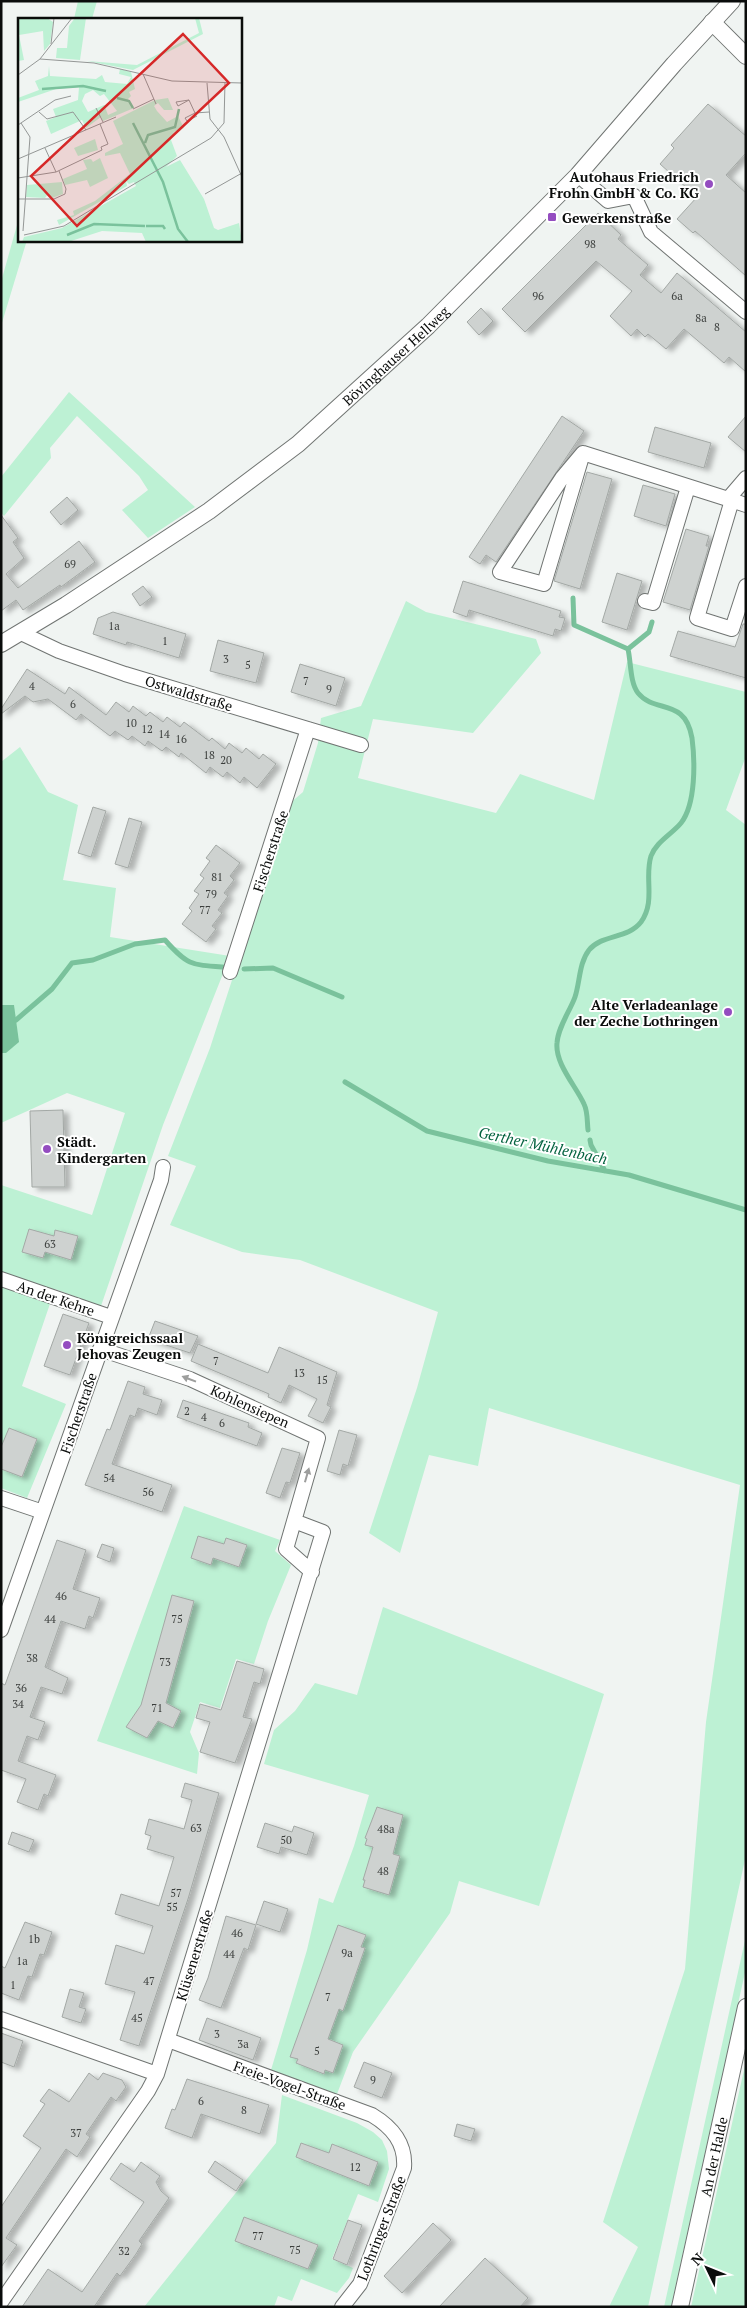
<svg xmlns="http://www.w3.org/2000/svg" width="747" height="2308" font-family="'PT Serif',serif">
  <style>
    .green { fill: #bdf1d4 }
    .water { fill: #7ac29c }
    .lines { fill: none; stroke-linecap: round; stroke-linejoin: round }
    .stream { stroke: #7ac29c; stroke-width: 5 }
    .building { fill: #ced2d0; stroke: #a3a8a5; filter: url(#shadow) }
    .minor-casing { stroke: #707472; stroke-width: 16 }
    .tertiary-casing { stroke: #707472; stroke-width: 18 }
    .minor { stroke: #fff; stroke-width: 14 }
    .tertiary { stroke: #fff; stroke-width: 16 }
    .oneway { fill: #9d9e9d }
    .poi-dot { fill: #944dc0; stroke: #fff; stroke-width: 2 }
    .labels { text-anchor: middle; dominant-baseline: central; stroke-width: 4; stroke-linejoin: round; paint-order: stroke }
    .number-label { font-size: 11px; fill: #3b3e3c }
    .poi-label { font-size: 14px; font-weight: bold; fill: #0a0c0b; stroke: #fff; text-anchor: start }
    .street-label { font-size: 14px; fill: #0a0c0b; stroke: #fff }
    .water-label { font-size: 15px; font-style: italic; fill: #056340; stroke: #fff }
    .inset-river { fill: none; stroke: #7ac29c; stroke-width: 2.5 }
    .inset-road { fill: none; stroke: #949796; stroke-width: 1 }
    .view { fill: #d62828; fill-opacity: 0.15; stroke: #d62828; stroke-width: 2.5 }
    .inset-edge { fill: none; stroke: #0a0c0b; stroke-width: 2.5 }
  </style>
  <defs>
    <filter id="shadow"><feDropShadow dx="5.5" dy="3" stdDeviation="2.5" flood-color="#0004"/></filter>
  </defs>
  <rect width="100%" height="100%" fill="#f0f4f2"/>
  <path class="green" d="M78 1H97L92 19H74Z
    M19 218V240H27L1 326V282Z
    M69 392 195 507 148 538 122 510 148 490 139 476 77 416 50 448 51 458 4 516 1 512V477Z
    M406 601 426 612 536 639 541 653 473 733 373 719 358 778 496 813 520 774 594 800 627 662 746 692V756L726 810 746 825V1855L648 2307H609L638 2247 603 2222 685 1969 706 1722 740 1485 489 1408 478 1466 429 1455 400 1553 369 1533 417 1388 438 1312 300 1260 242 1252 170 1225 196 1166 168 1156 210 1048 289 804 303 792 318 743 321 718 361 706Z
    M20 747 48 792 78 805 63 880 116 888 110 937 230 956 163 1125 101 1306 55 1289 22 1386 66 1404 27 1498 1 1488V1185L92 1215 125 1113 67 1093 1 1123V762Z
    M184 1506 280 1540 275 1551 291 1565 268 1621 254 1664 236 1659 220 1708 200 1702 190 1732 199 1753 197 1774 97 1741Z
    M383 1607 604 1694 539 1906 459 1881 450 1913 353 2052 337 2094 271 2070 307 1950 319 1898 333 1903 354 1846 369 1795 264 1764 274 1730 295 1711 315 1683 357 1695Z
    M746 1936V1968L671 2307H664Z
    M746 2061V2307H691Z
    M282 2095 357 2123 373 2132 382 2140 387 2151 389 2169 378 2202 358 2194 332 2259 353 2268 349 2278 337 2293 301 2279 292 2301 278 2296 274 2307H144L276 2143Z"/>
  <path class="water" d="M1 1005H14L19 1042 6 1053H1Z"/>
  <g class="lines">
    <path class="stream" d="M573 598 574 625 628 649C631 662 630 683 638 693 655 714 685 697 692 738 695 761 696 804 681 823 672 834 656 842 651 856 644 878 656 901 641 922 628 939 602 934 589 950 579 963 580 982 575 997 570 1011 558 1027 557 1043 555 1064 576 1086 584 1104 588 1112 587 1122 588 1130
      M628 649 649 632 652 622
      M244 969 273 968 342 997
      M16 1020 52 989 72 963 93 960 135 944 165 940C187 965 191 965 223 967
      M345 1082 427 1131 548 1161 629 1175 746 1210
      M590 1140 591 1145 605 1171"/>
  </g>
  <path class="building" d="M708 104 746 136V153L726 175 746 193V276L695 231 693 233 677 219 697 197 660 164 674 148 671 145Z
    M598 213 621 235 618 239 648 265 640 275 661 293 677 273 746 332V372L729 357 724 363 684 329 666 349 648 334 645 337 637 329 631 336 610 316 632 291 596 261 525 332 502 309Z
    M481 308 493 321 479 335 467 322Z
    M562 416 584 431 496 562 486 555 480 564 469 557Z
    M746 416V452L728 437Z
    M655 427 711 443 704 468 648 452Z
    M587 472 612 479 580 589 554 581Z
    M643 485 675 494 666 526 634 516Z
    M67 497 78 510 61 525 50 512Z
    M1 515 18 538 13 542 24 558 6 574 18 588 79 541 95 562 61 587 60 585 23 610 16 600 1 611Z
    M686 529 709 536 706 546H709L690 610 663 602Z
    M617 573 642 581 627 630 602 622Z
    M463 581 561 611 559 617 565 618 561 631 555 629 553 636 469 610 467 617 453 612Z
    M143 586 152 597 140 606 132 594Z
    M113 612 186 634 179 658 127 642 126 645 93 634 98 618Z
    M743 624H746V678L670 656 678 631 735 647Z
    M218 640 264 653 256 683 210 671Z
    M300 664 345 678 336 706 291 692Z
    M27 669 65 694 69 687 106 715 116 702 129 712 133 706 146 716 150 712 163 722 167 717 180 727 184 722 209 741 212 738 225 749 229 743 242 753 246 748 259 759 263 754 276 764 257 788 244 777 240 783 227 772 223 777 210 767 206 773 181 753 179 757 166 747 162 751 148 741 145 746 132 736 128 740 115 731 110 736 81 714 76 720 48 699 33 702 25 696 1 714V709Z
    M93 807 106 811 91 857 78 853Z
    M129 818 142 822 128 868 115 864Z
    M216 845 240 863 230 876 234 880 224 893 228 896 218 910 222 913 212 926 216 929 206 942 182 924 192 911 189 908 199 894 194 891 204 878 200 875 210 861 206 858Z
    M63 1110 65 1187H32L30 1111Z
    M29 1229 54 1236 55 1230 78 1236 71 1260 45 1252 43 1258 22 1252Z
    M63 1314 89 1323 70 1375 44 1366Z
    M155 1321 198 1336 190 1353 148 1339Z
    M198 1344 268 1373 279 1347 337 1372 327 1405 331 1407 323 1423 308 1416 317 1399 289 1385 281 1403 268 1397 269 1394 191 1361Z
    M128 1381 145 1387 143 1394 162 1400 157 1415 138 1408 135 1417 130 1415 112 1464 172 1485 162 1512 85 1485 107 1429 110 1430Z
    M183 1400 249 1423 248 1427 262 1433 257 1446 177 1417Z
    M9 1428 37 1439 22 1477 1 1469V1447Z
    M339 1430 357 1435 348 1466 343 1464 340 1475 327 1471Z
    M282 1448 300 1453 290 1483 286 1482 280 1498 266 1493Z
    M198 1536 224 1544 226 1538 247 1545 239 1567 213 1558 211 1565 191 1558Z
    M57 1540 86 1550 73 1589 100 1598 93 1618 89 1616 85 1629 61 1621 45 1667 68 1678 62 1694 41 1687 30 1717 45 1722 38 1740 27 1736 18 1761 56 1775 48 1796 44 1794 38 1810 17 1802 26 1779 1 1770V1683L5 1685Z
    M102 1544 114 1548 110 1562 97 1557Z
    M172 1595 194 1601 166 1703 181 1711 173 1728 158 1721 147 1738 126 1727 141 1705Z
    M237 1661 264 1669 260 1684 254 1682 243 1717 252 1719 235 1763 200 1752 210 1722 196 1718 200 1704 221 1710Z
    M185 1783 219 1793 188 1899 139 2046 120 2040 135 1992 105 1984 116 1945 144 1954 153 1926 115 1914 121 1894 159 1906 174 1857 147 1849 151 1836 145 1834 149 1819 184 1829 192 1800 181 1797Z
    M377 1807 403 1815 393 1854 400 1856 389 1895 363 1887 365 1880H363L373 1847 365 1845 367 1839 365 1838Z
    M265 1823 292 1832 294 1826 314 1833 307 1855 281 1847 279 1854 257 1847Z
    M12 1832 34 1840 29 1852 8 1844Z
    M264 1901 288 1909 280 1932 256 1924Z
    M226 1916 256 1925 248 1950 244 1948 221 2008 199 2000 208 1978Z
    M25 1922 52 1932 44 1955 40 1954 32 1977 28 1976 19 2000 1 1993V1966L5 1968Z
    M338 1925 366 1935 361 1947 365 1948 343 2011 339 2009 328 2039 343 2045 333 2073 325 2070 324 2074 296 2063 298 2059 290 2057Z
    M70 1989 84 1993 79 2007 86 2009 81 2023 62 2017Z
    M207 2018 261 2038 253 2060 199 2040Z
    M1 2033 23 2041 14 2067 1 2062Z
    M364 2062 392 2073 382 2098 354 2087Z
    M89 2073 98 2080 103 2073 122 2080 126 2087 116 2101 111 2097 86 2134 90 2137 77 2157 66 2149 6 2238 17 2245 1 2267V2207L41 2148 23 2136 45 2104 40 2101 49 2089 69 2102Z
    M187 2079 269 2105 260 2134 201 2114 192 2138 165 2128 172 2109 175 2110Z
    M457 2124 475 2129 471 2141 454 2136Z
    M301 2143 329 2153 332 2144 378 2162 369 2186 296 2157Z
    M215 2161 243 2180 236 2191 208 2172Z
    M141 2162 160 2176 156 2182 161 2191 169 2198 139 2241 142 2244 136 2254 120 2276 117 2273 94 2307H22L48 2269 82 2292 144 2202 110 2179 121 2163 134 2172Z
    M244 2217 318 2245 308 2269 235 2241Z
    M348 2220 362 2225 347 2265 333 2259Z
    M433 2223 451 2240 402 2293 384 2276Z
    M485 2258 528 2298 520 2307H439Z"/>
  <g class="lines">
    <g class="minor-casing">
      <path id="minor" d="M578 175 608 201 634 196 651 232 746 312
        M583 453 544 584 500 572 562 478Z
        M583 453 728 499 746 478
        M728 499 746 505
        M732 500 697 618 732 629 746 586
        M645 601 653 603 688 487
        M21 633 59 651 125 674 361 745
        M230 972 308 729
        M1 1279 111 1317
        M100 1349 190 1379 318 1438 286 1549 312 1572
        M1 1498 43 1512
        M1 1630 161 1180 163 1167
        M1 2019 157 2074
        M168 2040 372 2115C392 2127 406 2143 404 2168L360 2284 342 2307
        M1 2302 148 2091 157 2074 323 1532 294 1521"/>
    </g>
    <g class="tertiary-casing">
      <g id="tertiary">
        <path d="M712 22 746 56"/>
        <path id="s1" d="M1 644 66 605 209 511 298 444 428 326 578 175 674 64 732 1"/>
        <path id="s2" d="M680 2307 746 2007"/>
      </g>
    </g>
    <use href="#minor" class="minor"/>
    <use href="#tertiary" class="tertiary"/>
  </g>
  <defs><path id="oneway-solid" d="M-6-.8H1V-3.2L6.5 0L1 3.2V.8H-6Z" transform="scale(1.25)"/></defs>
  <g class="oneway">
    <use href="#oneway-solid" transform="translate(189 1379) rotate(-159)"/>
    <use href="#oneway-solid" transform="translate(307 1475) rotate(-74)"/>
  </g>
  <g class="poi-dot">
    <circle cx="709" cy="184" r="5"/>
    <rect x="547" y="212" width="10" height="10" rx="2.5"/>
    <circle cx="728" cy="1012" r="5"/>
    <circle cx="47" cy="1149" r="5"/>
    <circle cx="67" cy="1345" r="5"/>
  </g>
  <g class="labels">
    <g class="number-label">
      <text x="590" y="244">98</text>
      <text x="538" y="296">96</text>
      <text x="677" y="296">6a</text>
      <text x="701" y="318">8a</text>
      <text x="717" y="327">8</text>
      <text x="70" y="564">69</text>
      <text x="114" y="626">1a</text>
      <text x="165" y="641">1</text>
      <text x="226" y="659">3</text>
      <text x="248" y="665">5</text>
      <text x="306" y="681">7</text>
      <text x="32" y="686">4</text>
      <text x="329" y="689">9</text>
      <text x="73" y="704">6</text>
      <text x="131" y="723">10</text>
      <text x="147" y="729">12</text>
      <text x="164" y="734">14</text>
      <text x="181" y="739">16</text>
      <text x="209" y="755">18</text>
      <text x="226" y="760">20</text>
      <text x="217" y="877">81</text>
      <text x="211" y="894">79</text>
      <text x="205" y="910">77</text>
      <text x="50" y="1244">63</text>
      <text x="216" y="1361">7</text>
      <text x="299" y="1373">13</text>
      <text x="322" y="1380">15</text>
      <text x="187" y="1411">2</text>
      <text x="204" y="1417">4</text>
      <text x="222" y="1423">6</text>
      <text x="109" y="1478">54</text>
      <text x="148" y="1492">56</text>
      <text x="61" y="1596">46</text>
      <text x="50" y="1619">44</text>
      <text x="177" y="1619">75</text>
      <text x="32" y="1658">38</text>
      <text x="165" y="1662">73</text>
      <text x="21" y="1688">36</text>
      <text x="18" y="1704">34</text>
      <text x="157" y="1708">71</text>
      <text x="196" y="1828">63</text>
      <text x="386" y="1829">48a</text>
      <text x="286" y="1840">50</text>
      <text x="383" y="1871">48</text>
      <text x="176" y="1893">57</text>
      <text x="172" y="1907">55</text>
      <text x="237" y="1933">46</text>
      <text x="34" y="1939">1b</text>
      <text x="347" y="1953">9a</text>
      <text x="229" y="1954">44</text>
      <text x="22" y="1961">1a</text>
      <text x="149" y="1981">47</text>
      <text x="13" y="1985">1</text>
      <text x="328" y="1997">7</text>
      <text x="137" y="2018">45</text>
      <text x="217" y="2034">3</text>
      <text x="243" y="2044">3a</text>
      <text x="317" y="2051">5</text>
      <text x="373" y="2080">9</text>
      <text x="201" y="2101">6</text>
      <text x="244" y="2110">8</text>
      <text x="76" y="2133">37</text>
      <text x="355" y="2167">12</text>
      <text x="258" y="2236">77</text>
      <text x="295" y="2250">75</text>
      <text x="124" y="2251">32</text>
    </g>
    <g class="poi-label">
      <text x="699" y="176" text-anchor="end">Autohaus Friedrich<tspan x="699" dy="16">Frohn GmbH &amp; Co. KG</tspan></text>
      <text x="562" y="217">Gewerkenstraße</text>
      <text x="718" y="1004" text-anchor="end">Alte Verladeanlage<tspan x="718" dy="16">der Zeche Lothringen</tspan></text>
      <text x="57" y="1141">Städt.<tspan x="57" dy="16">Kindergarten</tspan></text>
      <text x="77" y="1337">Königreichssaal<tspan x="77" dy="16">Jehovas Zeugen</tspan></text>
    </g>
    <g class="street-label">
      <text stroke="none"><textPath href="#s1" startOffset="490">Bövinghauser Hellweg</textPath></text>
      <text transform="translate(189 693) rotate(17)">Ostwaldstraße</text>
      <text transform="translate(270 851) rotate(-72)">Fischerstraße</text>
      <text transform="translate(56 1298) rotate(19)">An der Kehre</text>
      <text transform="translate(250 1406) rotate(24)">Kohlensiepen</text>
      <text transform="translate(78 1413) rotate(-71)">Fischerstraße</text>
      <text transform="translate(194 1955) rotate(-73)">Klüsenerstraße</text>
      <text transform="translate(290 2085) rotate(20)">Freie-Vogel-Straße</text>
      <text stroke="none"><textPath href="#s2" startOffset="154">An der Halde</textPath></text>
      <text transform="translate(381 2228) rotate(-69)">Lothringer Straße</text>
    </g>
    <g class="water-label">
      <text transform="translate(543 1145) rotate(12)">Gerther Mühlenbach</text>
    </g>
  </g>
  <g transform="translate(18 18)">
    <rect width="224" height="224" fill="#f0f4f2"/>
    <path d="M0 0H29L35 4 32 26 26 33 25 13 1 17 6 42 0 43ZM57 0H68L62 42 38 40 39 30H49L51 8ZM177 0H181L185 16 115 52 69 43 119 47 181 15ZM31 48 32 58 78 61 84 57 87 64 109 66 113 59 101 56 102 51 113 54 117 71 111 74 113 78 110 81 116 90 85 103 83 99 68 110 64 102 33 116 28 103 38 99 35 91 60 82 61 69 38 71 0 84V80L21 72 17 63 30 58ZM75 72 82 78 86 76 99 93 90 97 87 89 90 88 86 87 70 94 64 83 67 76ZM150 80 155 92H146L140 85 136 88 139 93 149 104 160 98 166 110 156 114 153 122 159 138 148 149 162 142 186 181 196 210 200 212 221 205 224 224H128L124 215 84 213 50 224H4L6 219 44 210 118 168 116 164 111 166 108 163 109 168 41 207 39 202 56 197 55 193 77 183 112 156 102 135 87 138V135L105 126 95 103 137 82ZM77 121 80 132 60 138 56 130ZM82 140 90 160 72 169 69 162 47 167 45 161 69 151 65 142 73 141 75 144ZM44 164 45 176 34 180 30 176 27 180 8 179 9 167Z" fill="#bdf1d4" fill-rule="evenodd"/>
    <path class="inset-river" d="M24 71 65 68 88 73M99 80 111 83 115 90M115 105 145 164 160 211 170 224M127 125 130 117 157 109 161 91M128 208H145L147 211M49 217 76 206 127 208"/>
    <path class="inset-road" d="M33 26 36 0M22 41 76 45 154 63 224 65M125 56 138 86M0 57 22 41 54 0M189 65 192 101 206 119 224 159M171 82 160 88 158 84 171 82 177 95 191 94M78 90 85 104M115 91 136 81M21 94 29 101 55 94 68 112M177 95 167 100 169 103 179 98M3 105 12 119 5 213M82 106 90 126 83 129M0 107 37 82 53 78M27 130 38 154M0 141 98 99M0 160 38 154 84 132 83 129M187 176 224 155M0 181H36L47 176 48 171 41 153M6 217 46 208 193 120 206 105 207 64"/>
    <path class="view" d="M165 16 211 65 59 208 13 158Z"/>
    <rect width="224" height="224" class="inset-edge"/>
  </g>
  <rect width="747" height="2308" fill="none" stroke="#0a0c0b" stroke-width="5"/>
  <g transform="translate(707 2268) rotate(313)" stroke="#ffffff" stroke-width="4" paint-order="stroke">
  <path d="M0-4L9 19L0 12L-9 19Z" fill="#0a0c0b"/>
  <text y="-8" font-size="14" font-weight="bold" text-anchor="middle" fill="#0a0c0b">N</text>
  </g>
</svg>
